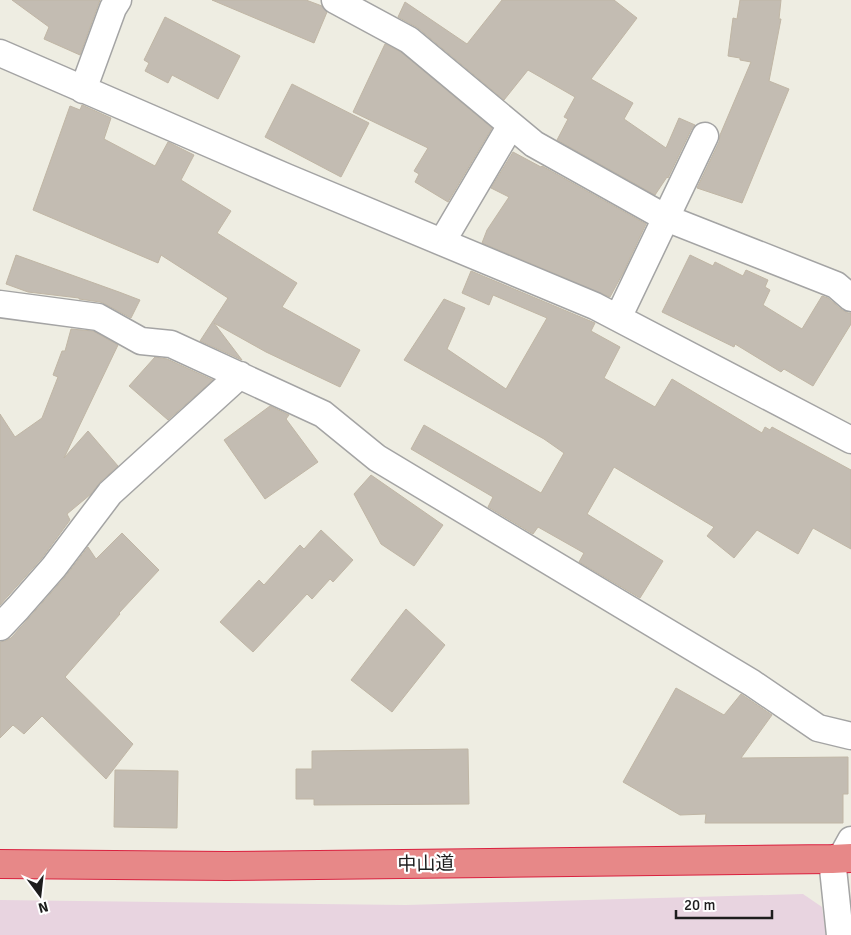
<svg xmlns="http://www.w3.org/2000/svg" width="851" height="935" font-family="Signika,'Noto Sans JP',sans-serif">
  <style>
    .industrial { fill: #e8d4e0 }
    .building { fill: #c3bcb2; stroke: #c0b6a5 }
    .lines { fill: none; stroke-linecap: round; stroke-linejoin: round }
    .street-casing { stroke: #a4a4a4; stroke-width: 29 }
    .highway-casing { stroke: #da213f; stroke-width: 30 }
    .street { stroke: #fff; stroke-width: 26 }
    .highway { stroke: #e78888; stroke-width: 28 }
    .labels { text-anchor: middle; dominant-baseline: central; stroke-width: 4.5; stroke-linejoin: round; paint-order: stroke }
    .street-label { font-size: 19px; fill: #1d1d1d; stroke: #fff }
  </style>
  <rect width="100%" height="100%" fill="#eeede2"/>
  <path class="industrial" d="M803 894 822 907 826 935H0V900L406 905Z"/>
  <path class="building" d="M12 0H100L80 55 44 39 49 27Z
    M212 0H306L322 6 327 12 314 43Z
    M502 0H614L637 18 591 79 633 103 624 119 666 148 679 118 695 125 691 130 668 178 667 177 655 195 557 140 568 119 564 117 575 97 528 70 504 100 418 28 398 17 405 2 467 44Z
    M740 0H781L779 19H781L769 81 789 89 742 203 697 188 719 142 720 135 751 62 740 60V58L728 56 733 18 737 19Z
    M165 17 240 56 218 99 172 75 168 83 145 71 149 63 144 60Z
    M385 44 401 52 492 128 448 202 415 182 419 174 414 171 428 148 353 112Z
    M292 84 369 123 341 177 265 137Z
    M82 105 111 118 104 139 155 166 168 142 194 155 181 180 231 211 217 233 297 283 282 307 360 350 340 387 266 352 214 323 242 360 200 341 228 298 161 255 158 263 33 210 70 106 80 110Z
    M513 152 541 167 542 166 646 224 623 273 610 297 482 243 487 230 509 197 491 188Z
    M16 255 119 292 140 300 131 318 105 304 100 302 79 299V298L28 292 6 284Z
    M690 255 713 266 715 262 743 276 746 270 768 280 765 287 770 290 763 305 802 329 822 296 828 298 842 310 848 313H851V324L813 386 784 369 781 372 735 344 734 347 662 312Z
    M471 271 595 323 591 331 620 347 604 378 655 407 672 379 762 433 765 427 770 430 772 427 851 470V549L813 528 798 554 757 530 734 558 707 536 714 527 614 467 587 514 663 561 640 598 579 562 584 553 538 527 533 534 488 507 493 497 411 449 424 425 541 493 564 453 544 439 404 360 444 299 465 308 447 349 506 389 547 318 493 295 489 305 462 293Z
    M71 329 93 331 118 345 64 458 88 431 118 466 100 482 91 494 67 514 70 520 42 558 0 605V414L15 437 42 418 58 377 53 375 62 351H65Z
    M155 357 167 359 213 380 168 420 129 386Z
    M270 406 289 415 286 419 318 462 265 499 224 440Z
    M371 475 443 525 414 566 381 544 354 494Z
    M321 530 353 560 333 582 330 579 312 599 307 594 253 652 220 622 259 580 264 585 300 545 304 549Z
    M122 533 159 570 119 613 120 614 65 677 133 744 106 779 42 716 24 734 13 725 0 738V642L5 641 11 638 29 618 65 577 88 547 96 559Z
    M406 609 445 645 392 712 351 680Z
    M676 688 724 715 741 694 772 715 741 758 848 757V794H843V823H705L706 814 680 815 623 782Z
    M468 749 469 804 314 805V799H296V769H312V751Z
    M115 770 178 771 177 828 114 827Z"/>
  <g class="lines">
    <g class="street-casing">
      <path id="street" d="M335 0 409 40 534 144 666 218 836 285 851 298
        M0 53 286 177 595 306 851 440
        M83 90 113 8 118 0
        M442 242 511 125
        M0 304 98 317 141 341 171 344 323 414 377 458 752 683 818 728 851 736
        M618 318 705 136
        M0 627 18 608 54 567 110 493 240 375
        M841 858 851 840
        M832 859 840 935"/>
    </g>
    <g class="highway-casing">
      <path id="highway" d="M0 864 227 866 832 859 851 858"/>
    </g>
    <use href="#street" class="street"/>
    <use href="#highway" class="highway"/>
  </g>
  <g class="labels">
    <g class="street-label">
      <text transform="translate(426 864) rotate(-1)">中山道</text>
    </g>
  </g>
  <g transform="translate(40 895) rotate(165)" stroke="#ffffff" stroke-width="4" paint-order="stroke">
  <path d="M0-4L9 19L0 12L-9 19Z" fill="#1d1d1d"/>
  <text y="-8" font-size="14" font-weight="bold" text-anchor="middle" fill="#1d1d1d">N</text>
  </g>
  <path d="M676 910v8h96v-8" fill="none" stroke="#1d1d1d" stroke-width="2.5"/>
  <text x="684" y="910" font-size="15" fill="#1d1d1d" stroke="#ffffff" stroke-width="4" paint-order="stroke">20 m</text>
</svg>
